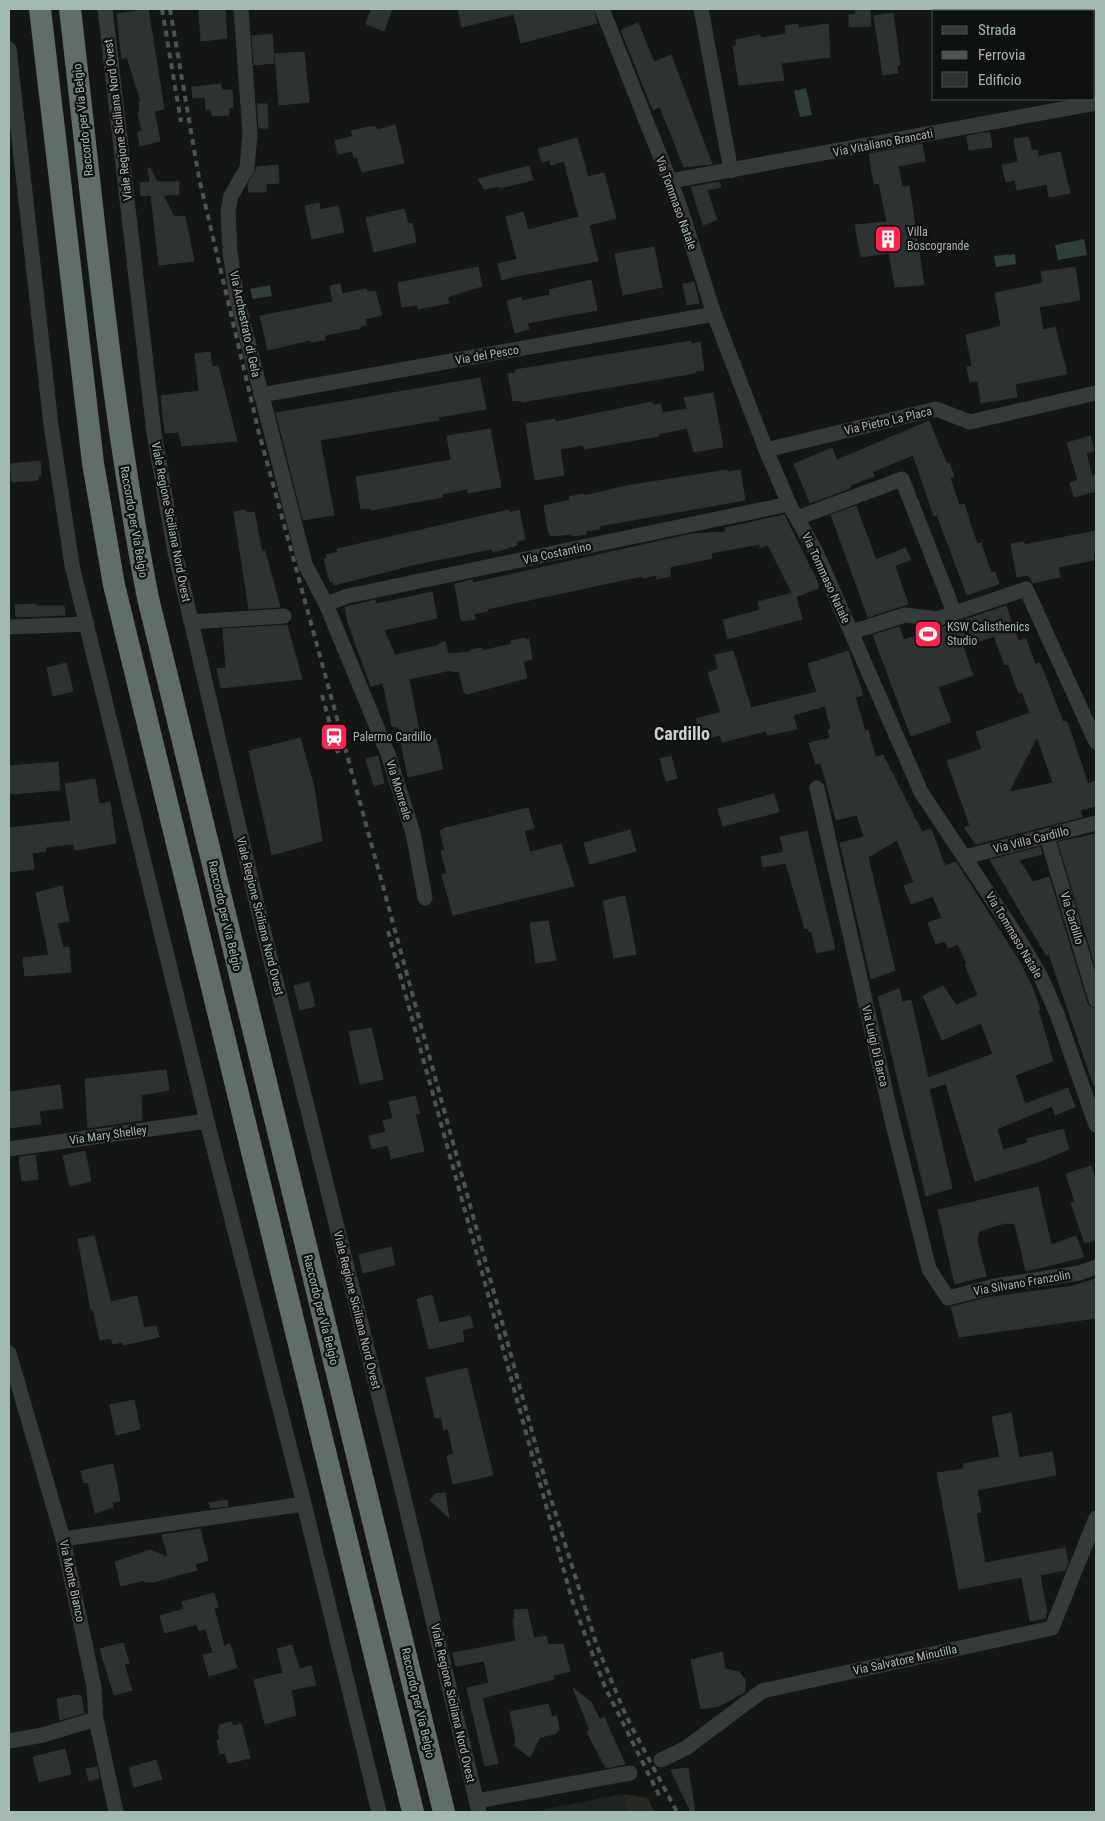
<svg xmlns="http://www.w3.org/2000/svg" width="1105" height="1821" font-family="'Roboto Condensed',sans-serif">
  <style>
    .built { fill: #202323 }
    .green { fill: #262920 }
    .water { fill: #2c4037 }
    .building { fill: #2e3332; stroke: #2e3232; fill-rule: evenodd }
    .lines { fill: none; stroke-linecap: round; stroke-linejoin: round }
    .minor { stroke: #353b3b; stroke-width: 15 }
    .highway { stroke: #606d6b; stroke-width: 22 }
    .rail { stroke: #4b5554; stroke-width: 4; stroke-dasharray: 6 5; stroke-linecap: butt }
    .labels { text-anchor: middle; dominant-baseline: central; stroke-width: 4.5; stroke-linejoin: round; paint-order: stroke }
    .street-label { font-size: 12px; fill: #a4b8b4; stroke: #0f1111 }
    .poi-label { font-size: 12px; fill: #a4b8b4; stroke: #0f1111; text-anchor: start }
    .district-label { font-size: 18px; font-weight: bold; fill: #c6d3d2; stroke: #0f1111 }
  </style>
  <rect width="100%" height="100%" fill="#141616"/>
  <path class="built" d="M623 1794 628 1812H532Z"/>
  <path class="green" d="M623 1794 647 1798 655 1812H628Z"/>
  <path class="water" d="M806 88 812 115 800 117 794 91Z
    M1084 239 1087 255 1058 260 1055 245Z
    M1015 254 1016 264 996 267 994 256Z
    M270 285 272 296 253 299 250 289Z"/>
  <path class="building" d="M148 9 164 109 154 111 160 141 140 146 138 132 142 131 138 113H140L139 101H141L127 57 122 59 117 14Z
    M199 9H225L227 38 201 41Z
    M371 9H392L384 31 366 24Z
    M458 9H516L517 11 525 9H593L597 23 521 43 514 14 462 27Z
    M870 10 871 26 849 27V15L856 14 855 11Z
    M893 13 900 65 897 66 898 73 883 75 874 16Z
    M638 23 654 62 671 55 712 164 684 167 660 107 653 110 621 30Z
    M798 24V28L828 24 830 57 781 63 784 80 739 85 733 46H737L736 40 760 35 761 38 786 34 785 26Z
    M272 34 274 63 254 65 252 36Z
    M304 52 309 102 279 105 275 54Z
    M221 84 222 90H232L233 107 229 108V115L212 116 211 109 206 110 205 97 193 98 192 87Z
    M257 104H267L268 128H259Z
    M395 125 404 163 362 172 357 157 354 158 352 151 338 154 335 141 353 136 351 131 368 127H376L377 130Z
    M982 133H990L992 147 969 150 967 136Z
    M1028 137 1032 151 1037 150 1038 157 1060 152 1070 193 1049 197 1047 184 1017 190 1015 180 1006 182 1002 165 1018 162 1014 139Z
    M577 138 588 177 604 173 616 218 589 225 598 261 516 276 502 280 498 264 517 259 506 217 523 212 528 230 579 217 564 161 551 165 550 160 542 162 538 149Z
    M922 144 925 161 898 166 902 187 909 186 924 285 895 287 889 253 861 257 855 225 887 222 879 183 874 184 869 154Z
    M278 165 279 183 266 184V192H249L248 184 257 167Z
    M529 166 533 180 500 188 499 186 484 189 478 179Z
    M148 168H150L157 182H179V194L163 195 174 217 185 216 194 261 159 265 151 195 141 196 140 183 150 182Z
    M719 182 721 187 707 190 717 220 703 225 691 187Z
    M319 203 320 210 338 206 344 232 312 239 305 206Z
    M404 209 408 224 412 223 416 242 374 252 366 218Z
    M654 247 662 287 623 295 615 254Z
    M478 267 482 286 447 297 449 303 418 309 417 305 402 307 398 283Z
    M1075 267 1080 300 1039 307 1043 330 1055 327 1067 374 1015 384 1017 397 981 403 978 381 970 382 967 367 972 366 966 335 1001 326 995 293 1043 283 1041 272Z
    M591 280 597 310 527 323 529 329 515 333 507 301 521 297 522 301 550 295 549 290Z
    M694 282 699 303 687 305 683 284Z
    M340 284 342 294 366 289 367 292 375 291 382 315 365 319 366 325 360 326 361 328 326 335 324 340 311 342 310 340 268 350 260 316 333 302 330 286Z
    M691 341V344L700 342 704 370 695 371V373L521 402V400L513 401 508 374 516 373 515 370Z
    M210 352 212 367 218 366 237 441 182 446 179 432 165 433 161 396 199 391 195 354Z
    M480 378 486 409 438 417 439 420 320 440 334 515 303 520 276 413Z
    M713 393 723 447 694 452 687 428 659 434V436L584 449V445L560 449 564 475 535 480 526 424 555 419V422L652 402 653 405 661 404 662 413 687 409 684 398Z
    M929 421 947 464 949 463 954 476 950 478 959 505 964 504 977 544 981 543 991 573 995 572 999 584 967 595 937 515 934 516 913 455 872 472 874 476 849 486 850 488 810 503 794 464 832 448 837 460Z
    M490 429 501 487 468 493 467 489 442 494 443 497 371 510V508L361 509 356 477 451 460 447 436Z
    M1090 436 1094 451 1086 453 1092 476 1096 475V491L1074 497 1070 483 1078 480 1067 443Z
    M40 461 41 475 38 476V480L12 482 10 464Z
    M727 470 728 472 740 470 745 500 599 526V529L586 531V534L572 536 571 534 551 536 548 531 544 506 570 500 569 497 584 494V496L626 486Z
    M856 506 876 560 905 548 911 559 895 566 908 604 868 617 831 515Z
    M245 510 246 513 254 512 262 552 265 551 280 607 249 609 234 512Z
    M509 510V513L519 510 525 539 516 542 517 545 508 548 493 552 492 549 412 565 334 585 333 582H330L324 559H327L326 555 338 552 337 549Z
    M784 515 818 583V588L796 597 802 619 728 639 723 620 760 610 758 602 792 593 768 545 760 548V544L711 553 712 558 670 567V576L657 579 656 575 643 578 642 576 487 609 488 611 474 614 475 619 462 621 461 619 455 584 472 580 473 583 691 534 726 532 725 528Z
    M1096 531V552L1093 553 1094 560 1058 567 1060 577 1033 583 1029 575 1017 577 1011 544 1024 542V545Z
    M432 592 437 618 384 630 395 655 436 646 445 641 448 654 471 652V650L482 648V651L512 644 511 641 525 638V640L529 639 532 659 523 662 527 678 467 694 464 692 459 671 452 672 451 670 409 679 421 742 436 739 443 769 408 777 398 727 392 726 383 683 371 686 348 623 345 607 375 600 376 604Z
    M36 604V606H64L65 615 16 617 15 605Z
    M1006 606 1018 641 1026 639 1035 664 1040 663 1063 722 1066 721 1069 727 1088 784 1096 781V806L1080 810 1082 817 976 844 964 828 970 826 947 761 982 749 976 732 1030 713 1022 692 1019 693 1008 664 1005 665 994 636 963 647 973 675 938 687 951 722 911 736 873 635 899 627 904 640ZM1037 737 1053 783 1009 792 1021 768Z
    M287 625 302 679 221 688 217 669 226 668 223 629Z
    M733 651 751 708 817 692 808 664 848 651 863 695 855 697 865 731 868 730 875 757 883 755 922 832 931 829 945 866 956 862 1019 961 1032 987 1040 1009 1038 1010 1053 1061 1015 1075 1025 1104 1068 1088 1075 1107 1055 1115 1052 1106 997 1129 1003 1150 1028 1143 1027 1139 1063 1129 1069 1149 1038 1162 975 1181 946 1084 929 1089 952 1188 926 1196 878 997 899 989 902 1002 911 1000 928 1078 993 1054 981 1023 942 1040 923 996 943 986 956 1005 978 995 965 965 967 964 958 944 948 948 945 941 936 944 928 923 942 918 933 896 911 904 904 886 914 882 897 840 868 857 895 970 871 979 840 843 864 837 857 815 836 820 821 763 816 764 809 743 830 738 828 730H831L825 706 793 715 797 729 768 735 766 731 722 742 720 735 702 740 696 719 721 712 708 673 718 669 715 655Z
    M66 663 73 691 53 696 47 668Z
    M300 738 314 787 322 841 272 855 249 751Z
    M378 756 384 783 374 786 366 759Z
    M671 756 677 778 666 781 660 759Z
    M58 762 60 790 9 794V766Z
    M95 779 99 804 110 802 116 843 75 850 74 844 46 847V851L32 853 34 869 9 872V828L71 821 65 784Z
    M774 794 779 812 723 826 718 809Z
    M528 808 534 828 524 831 530 852 561 844 574 886 453 915 442 875 447 874 441 851 445 850 440 831 445 828Z
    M630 830 636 851 590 864 584 843Z
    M807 831 835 949 817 953 811 931 809 932 808 928 805 929 786 863 763 867 761 857 784 852 780 837Z
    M1096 834V968L1058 842Z
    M1040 847 1042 854 1019 860 1033 882 1049 877 1087 1003 1090 1007 1096 1009V1085L1094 1086 1049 954 1046 955 990 860Z
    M62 886 69 921 57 923 63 948 69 947 71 972 25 976 23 958 49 955 36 893Z
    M625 896 636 954 614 958 603 901Z
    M548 921 556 960 536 963 530 923Z
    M309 982 315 1006 300 1010 294 986Z
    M371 1028 383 1079 360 1084 349 1032Z
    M166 1070 169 1090 141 1095 142 1120 88 1128 85 1079Z
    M60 1085 63 1108 39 1111 41 1124 9 1128V1092Z
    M415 1096 420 1113 415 1114 424 1151 391 1159 388 1145 372 1149 369 1136 386 1132 383 1121 393 1118 389 1102Z
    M85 1151 91 1181 70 1186 63 1156Z
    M35 1155 38 1179 22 1181 19 1157Z
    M1091 1166 1096 1182V1239L1085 1243 1071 1203 1075 1202 1066 1174Z
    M1038 1187 1051 1245 1076 1236 1084 1257 1026 1271 1015 1224 1005 1223 979 1231 977 1240 986 1276 955 1284 938 1210Z
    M94 1236 111 1302 137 1296 144 1328 156 1326 159 1337 123 1345V1342L113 1344 111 1338 100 1340 93 1309 91 1310 78 1239Z
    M391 1247 395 1265 363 1273 359 1255Z
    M1096 1279V1318L959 1337 951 1307 986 1298 1073 1286Z
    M432 1295 439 1323 470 1316 473 1327 462 1330 464 1341 429 1349 417 1299Z
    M467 1368 493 1475 453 1484 447 1456 454 1454 448 1429 444 1430 441 1417 435 1418 426 1378Z
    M134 1400 140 1429 116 1435 110 1405Z
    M1011 1413 1019 1458 1052 1452 1056 1475 977 1490 981 1512 976 1513 985 1563 1065 1548 1068 1562 1065 1570 1040 1575 1047 1613H1045L1046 1618 1030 1621 1022 1577 959 1589 937 1473 964 1469 963 1464 1000 1457 992 1417Z
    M113 1464 120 1501 112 1503 113 1507 95 1513 88 1482 84 1483 81 1471Z
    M445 1493 449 1518 430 1500 435 1494Z
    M227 1500 228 1506 210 1508 209 1503Z
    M200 1529 208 1560 195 1564 197 1570 153 1582H145L144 1580 121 1586 115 1562 150 1550 168 1557 162 1535Z
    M214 1593 218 1607 214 1608 224 1646 230 1644 237 1668 209 1676 203 1655 213 1653 206 1629 199 1631 197 1624 165 1633 160 1616 184 1609 182 1602Z
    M527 1609 534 1638 546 1636 548 1645 563 1644 570 1671 553 1675 554 1679 482 1698 498 1763 485 1766 467 1688 489 1683 484 1661 456 1666 453 1653 516 1641 513 1620 515 1619 514 1610Z
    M123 1643 129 1663 124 1664 132 1690 114 1695 100 1649Z
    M292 1645 299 1669 311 1666 316 1685 291 1690 296 1715 265 1724 254 1680 283 1673 277 1649Z
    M722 1652 725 1669 739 1672 745 1679V1692L719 1706 701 1709 691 1660Z
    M573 1688 591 1702 600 1720 604 1717 625 1764 606 1768 587 1732 590 1730Z
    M77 1695 81 1696 84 1713 60 1720 57 1699Z
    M548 1704 552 1717 557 1716 559 1729 555 1734 540 1737 530 1757 514 1745 516 1742 510 1712Z
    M231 1722 233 1726 241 1724 250 1758 228 1763 225 1753 220 1754 217 1740H220L218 1730 220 1729 219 1725Z
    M65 1749 71 1774 39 1782 33 1757Z
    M156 1760 162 1779 134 1787 129 1768Z
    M97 1767 99 1778 89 1781 86 1769Z
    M688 1768 695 1812H691L671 1770Z"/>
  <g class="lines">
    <path class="minor" d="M105 9 154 433 175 552 258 909 396 1465 479 1812
      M241 9 250 134 247 168 231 196 228 210 230 252 237 299 305 564 326 604 388 754 413 833 425 898
      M602 9 679 204 714 314 766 450 789 504 816 552 921 792 1018 938 1040 975 1057 1014 1096 1125
      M701 9 731 171
      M9 49 51 425 72 565 207 1121 304 1504 379 1812
      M670 181 1096 103
      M261 395 714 314
      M766 450 936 409 970 422 1096 393
      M797 518 902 479 954 612
      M326 604 348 596 789 504
      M191 622 284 616
      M9 627 87 624
      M852 632 905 615 937 619 1026 589 1096 742
      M817 788 893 1124 929 1269 948 1298 995 1286 1079 1273 1096 1267
      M1047 837 1096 1000
      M965 857 1096 823
      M9 1149 207 1121
      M9 1353 63 1539 94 1687 96 1719 116 1812
      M63 1539 304 1504
      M9 1741 43 1735 96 1719
      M661 1760 686 1748 762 1691 1052 1628 1096 1518
      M477 1801 630 1773"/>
    <path class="highway" d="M40 9 93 463 114 585 413 1812
      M70 9C93 206 110 403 148 598L444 1812"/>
    <path class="rail" d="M162 9 181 122
      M170 9 199 178 259 433 546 1483 597 1646 627 1718 677 1812
      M322 695 338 753
      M388 931 572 1600 605 1687 661 1799"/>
  </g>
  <defs>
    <g id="building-square" transform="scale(1.4375)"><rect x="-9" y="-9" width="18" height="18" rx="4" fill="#ff234e" stroke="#0f1111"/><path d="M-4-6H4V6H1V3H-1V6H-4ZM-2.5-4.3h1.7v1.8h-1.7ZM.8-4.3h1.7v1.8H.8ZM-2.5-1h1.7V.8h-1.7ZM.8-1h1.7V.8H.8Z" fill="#fff"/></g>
    <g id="stadium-square" transform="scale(1.4375)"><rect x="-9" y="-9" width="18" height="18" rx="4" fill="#ff234e" stroke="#0f1111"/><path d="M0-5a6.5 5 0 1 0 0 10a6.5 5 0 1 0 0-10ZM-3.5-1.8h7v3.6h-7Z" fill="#fff"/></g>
    <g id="station-square" transform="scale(1.4375)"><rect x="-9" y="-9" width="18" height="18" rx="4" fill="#ff234e" stroke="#0f1111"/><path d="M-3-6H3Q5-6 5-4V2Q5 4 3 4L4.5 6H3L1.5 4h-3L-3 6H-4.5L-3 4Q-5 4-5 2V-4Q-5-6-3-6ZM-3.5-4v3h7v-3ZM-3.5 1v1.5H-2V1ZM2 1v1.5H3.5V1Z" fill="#fff"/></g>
  </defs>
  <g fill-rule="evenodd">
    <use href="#building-square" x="888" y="239"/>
    <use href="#stadium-square" x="928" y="634"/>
    <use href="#station-square" x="334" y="737"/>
  </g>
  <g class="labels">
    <g class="street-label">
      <text transform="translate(83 120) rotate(-96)">Raccordo per Via Belgio</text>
      <text transform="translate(118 120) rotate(-97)">Viale Regione Siciliana Nord Ovest</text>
      <text transform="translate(883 143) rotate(-11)">Via Vitaliano Brancati</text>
      <text transform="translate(676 203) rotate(70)">Via Tommaso Natale</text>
      <text transform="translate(245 324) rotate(78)">Via Archestrato di Gela</text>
      <text transform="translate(487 355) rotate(-10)">Via del Pesco</text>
      <text transform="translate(888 421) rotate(-13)">Via Pietro La Placa</text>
      <text transform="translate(134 522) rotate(80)">Raccordo per Via Belgio</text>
      <text transform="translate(171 522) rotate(79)">Viale Regione Siciliana Nord Ovest</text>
      <text transform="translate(557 553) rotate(-12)">Via Costantino</text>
      <text transform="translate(826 578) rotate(65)">Via Tommaso Natale</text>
      <text transform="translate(399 790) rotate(73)">Via Monreale</text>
      <text transform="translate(1031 840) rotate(-14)">Via Villa Cardillo</text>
      <text transform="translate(225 916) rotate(77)">Raccordo per Via Belgio</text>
      <text transform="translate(260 916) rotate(76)">Viale Regione Siciliana Nord Ovest</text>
      <text transform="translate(1072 918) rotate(73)">Via Cardillo</text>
      <text transform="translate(1014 935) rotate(59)">Via Tommaso Natale</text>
      <text transform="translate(875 1046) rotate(77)">Via Luigi Di Barca</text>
      <text transform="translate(108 1135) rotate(-8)">Via Mary Shelley</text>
      <text transform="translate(1022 1283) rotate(-10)">Via Silvano Franzolin</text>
      <text transform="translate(321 1310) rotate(76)">Raccordo per Via Belgio</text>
      <text transform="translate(357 1310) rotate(76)">Viale Regione Siciliana Nord Ovest</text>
      <text transform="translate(72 1581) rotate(78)">Via Monte Bianco</text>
      <text transform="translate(905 1660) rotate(-12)">Via Salvatore Minutilla</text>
      <text transform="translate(418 1703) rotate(77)">Raccordo per Via Belgio</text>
      <text transform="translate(453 1703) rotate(77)">Viale Regione Siciliana Nord Ovest</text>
    </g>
    <g class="poi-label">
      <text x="907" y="232">Villa<tspan x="907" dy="14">Boscogrande</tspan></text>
      <text x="947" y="627">KSW Calisthenics<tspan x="947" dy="14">Studio</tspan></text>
      <text x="353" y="737">Palermo Cardillo</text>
    </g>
    <g class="district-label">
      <text x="682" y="733">Cardillo</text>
    </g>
  </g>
  <rect width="1105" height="1821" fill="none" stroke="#a4b8b4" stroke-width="20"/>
  <rect x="932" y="10" width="162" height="90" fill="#0f1111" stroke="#4b5452"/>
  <rect x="942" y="26" width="25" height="8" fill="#353b3b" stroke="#4b5452"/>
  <text x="978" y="35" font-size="15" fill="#a4b8b4">Strada</text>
  <rect x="942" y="51" width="25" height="8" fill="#4b5554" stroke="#4b5452"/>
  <text x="978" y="60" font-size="15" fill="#a4b8b4">Ferrovia</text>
  <rect x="942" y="72" width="25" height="15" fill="#2e3332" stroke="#4b5452"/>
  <text x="978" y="85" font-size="15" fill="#a4b8b4">Edificio</text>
</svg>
